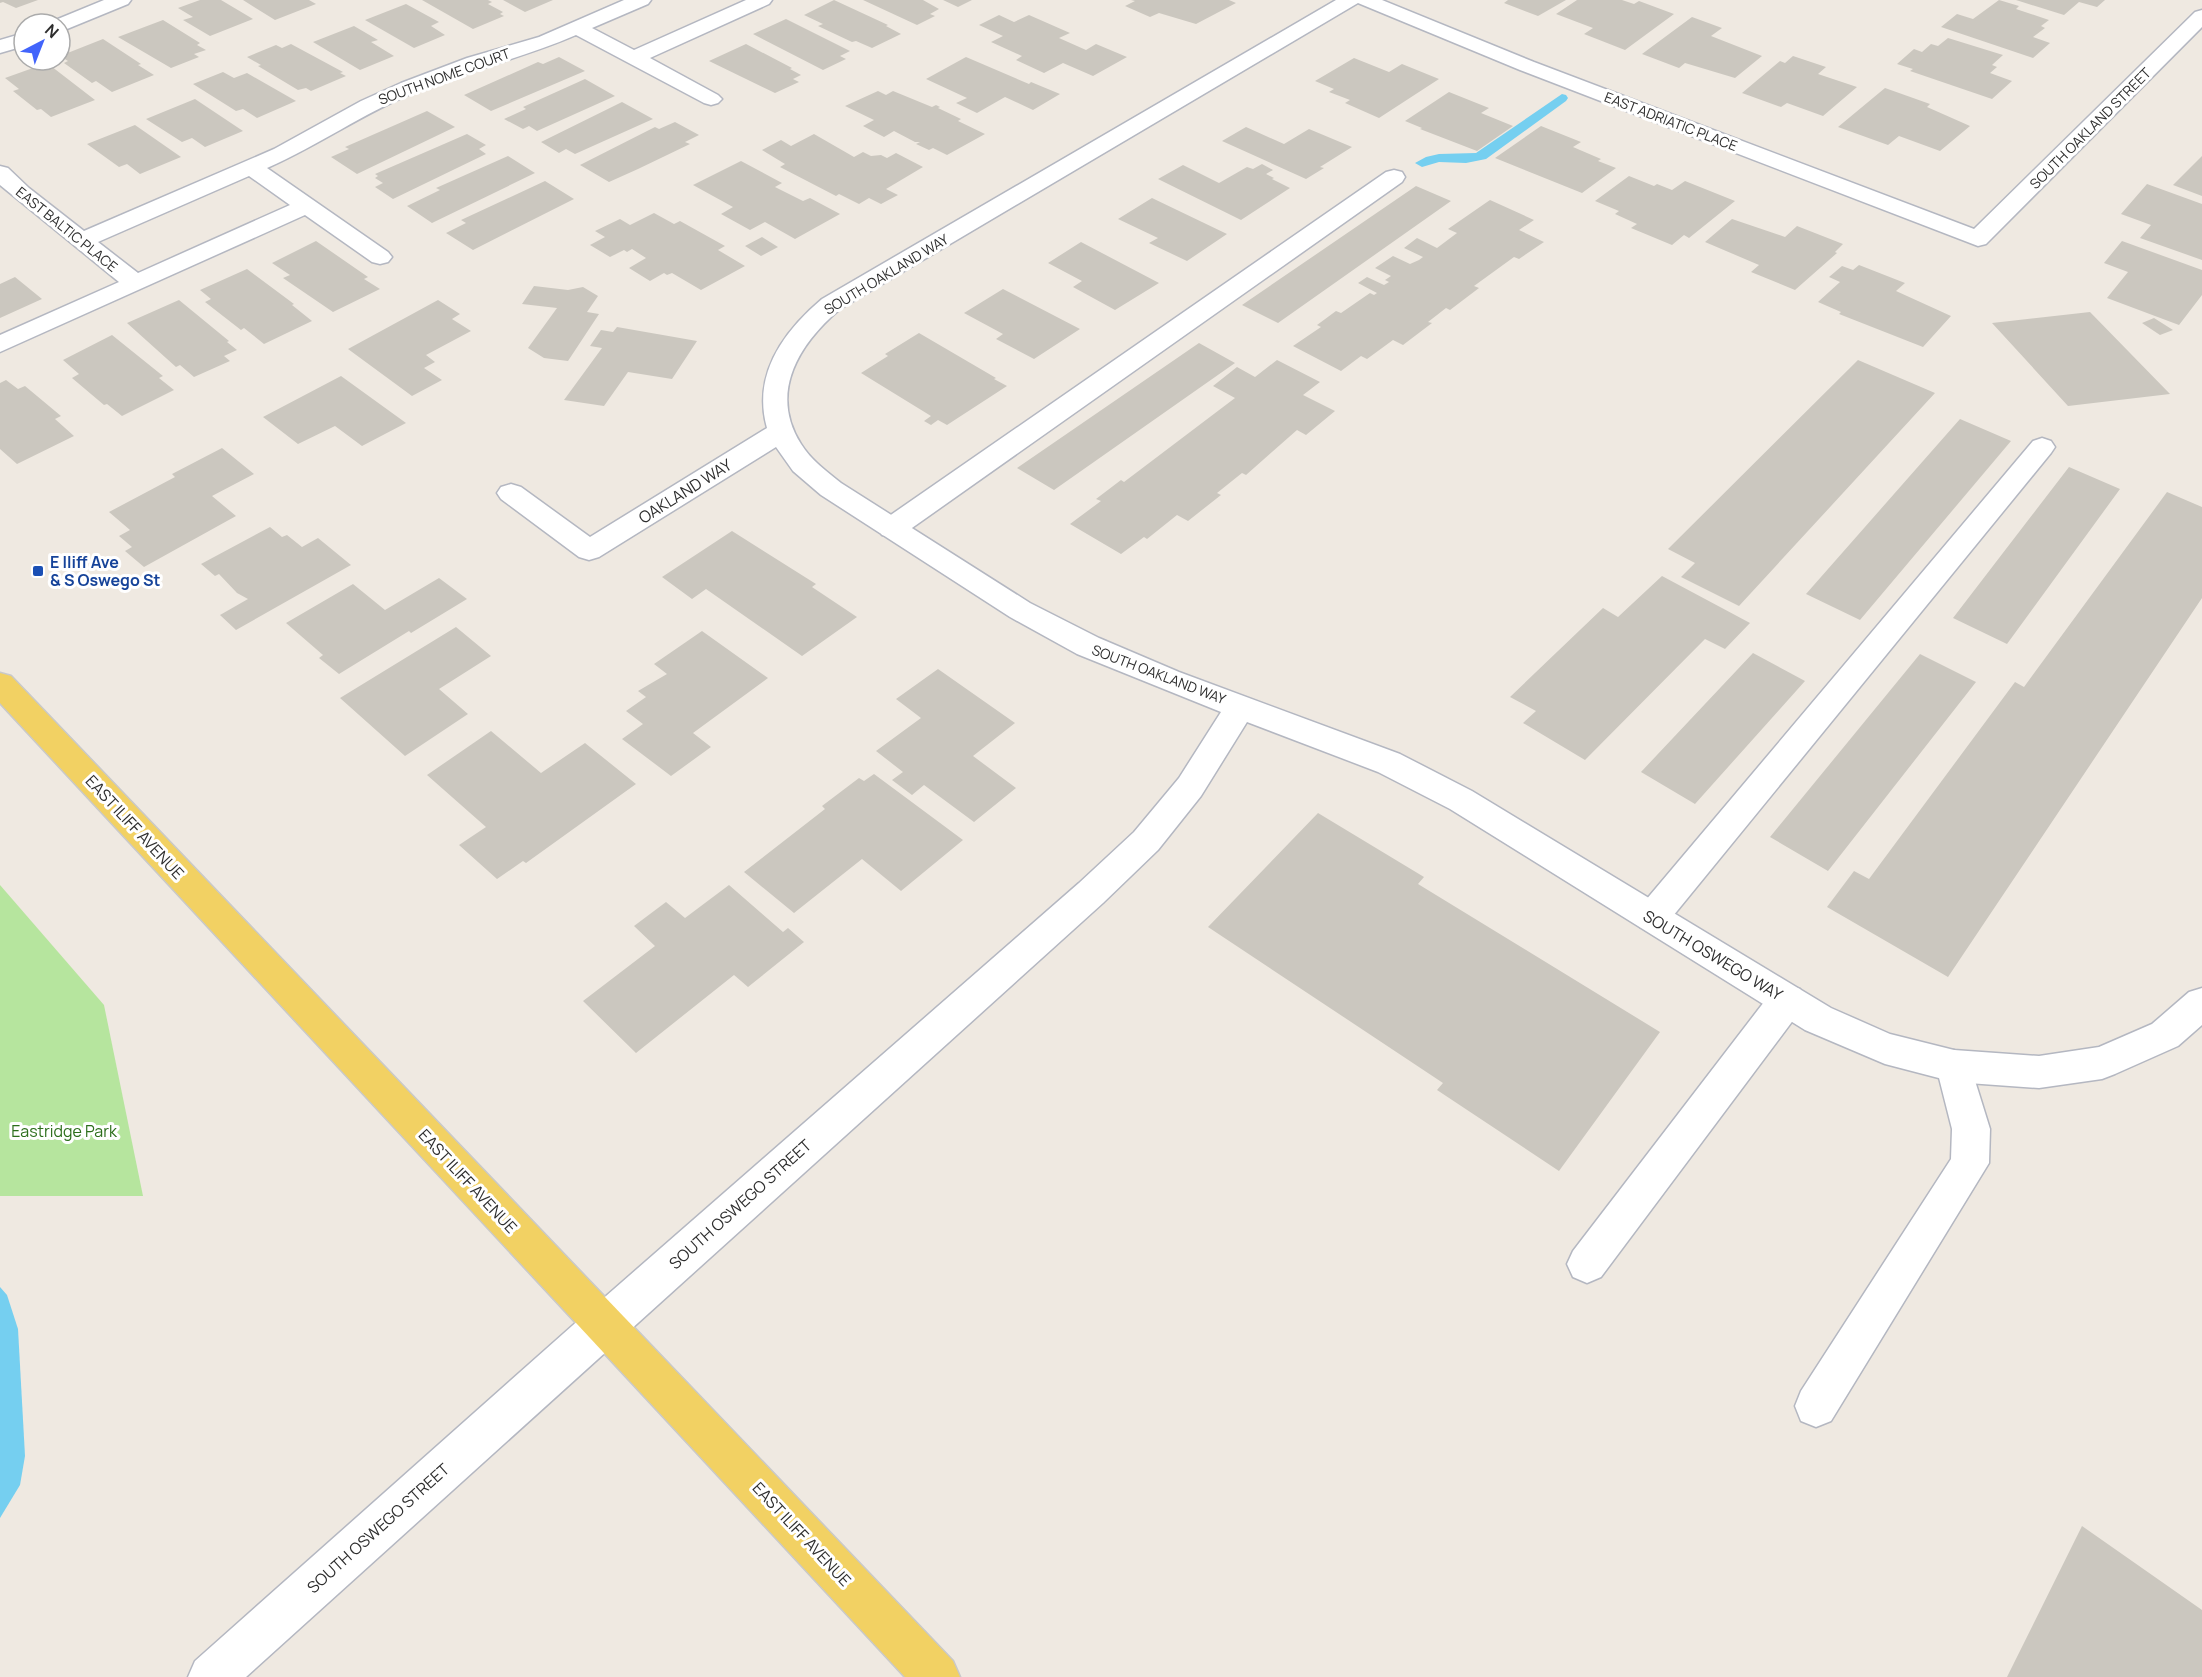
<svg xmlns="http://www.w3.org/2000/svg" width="2202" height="1677" font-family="Manrope,sans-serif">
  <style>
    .green { fill: #b6e59e }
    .water { fill: #75cff0 }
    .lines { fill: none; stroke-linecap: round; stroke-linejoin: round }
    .stream { fill: #75cff0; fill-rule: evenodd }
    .building { fill: #cbc7bf }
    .service-casing { stroke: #b4b7c1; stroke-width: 3 }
    .minor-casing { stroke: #b4b7c1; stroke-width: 3 }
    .primary-casing { stroke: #c9c9c9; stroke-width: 3 }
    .service { fill: #fff; fill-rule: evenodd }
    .minor { fill: #fff; fill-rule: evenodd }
    .primary { fill: #f2d163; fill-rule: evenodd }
    .transit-dot { fill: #1a4fb4; stroke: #fff; stroke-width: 2 }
    .labels { text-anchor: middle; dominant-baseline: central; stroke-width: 6; stroke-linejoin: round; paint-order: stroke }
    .far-street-label { font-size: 14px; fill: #2e2e2e; stroke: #fff }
    .street-label { font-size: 16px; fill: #2e2e2e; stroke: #fff }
    .transit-label { font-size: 16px; font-weight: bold; fill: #164399; stroke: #fff; text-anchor: start }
    .park-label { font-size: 16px; fill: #2c6e1b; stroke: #fff }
  </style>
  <rect width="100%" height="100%" fill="#efe9e1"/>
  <path class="green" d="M0 885 104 1005 143 1196H0Z"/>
  <path class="water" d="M0 1287 7 1295 18 1329 25 1456 20 1485 0 1518Z"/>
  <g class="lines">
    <path class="stream" d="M1562 94 1566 95 1568 98 1566 101 1486 159 1466 163 1439 162 1422 167 1415 163 1426 157 1439 154 1476 153Z"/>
  </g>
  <path class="building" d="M0 0H38L16 8 3 2 0 3Z
    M200 0H221L253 19 210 36 183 20 193 17 178 8Z
    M243 0H309L316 4 275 20Z
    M422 0H488L492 2 488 4 503 12 500 14 504 16 473 29Z
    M503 0H553L525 12Z
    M834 0 888 25 886 26 901 34 872 48 856 41 852 42 818 26 823 24 804 15Z
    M863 0H923L939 9 930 14 935 16 917 25Z
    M943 0H972L958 7Z
    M1131 0H1229L1236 3 1196 24 1159 13 1150 17 1125 6 1135 1Z
    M1508 0H1566L1538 16 1504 3Z
    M1577 0H1622L1634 4 1639 1 1674 14 1625 50 1584 34 1593 28 1556 14Z
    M1999 0 2019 6 2016 9 2049 20 2041 26 2045 28 2033 37 2050 43 2033 58 1941 27 1957 14 1973 19Z
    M2016 0H2105L2097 7 2079 2 2064 15Z
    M406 4 439 22 431 26 445 35 414 48 365 20Z
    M999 15 1014 22 1029 15 1070 33 1059 38 1086 50 1096 44 1127 57 1093 76 1063 63 1044 73 1016 60 1022 56 991 42 1003 36 979 25Z
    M1692 17 1722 28 1711 36 1762 56 1735 78 1685 63 1679 68 1642 54Z
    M786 19 850 51 840 56 846 59 823 70 753 34Z
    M163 20 200 43 197 45 206 50 194 54 199 57 171 68 118 37Z
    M354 26 378 40 371 42 394 56 360 70 313 42Z
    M1948 38 2003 55 1992 65 1997 67 1990 73 2012 81 1992 99 1910 71 1913 69 1897 64 1914 49 1922 52 1931 44 1938 46Z
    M103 39 141 64 138 65 154 75 112 92 96 81 92 83 64 63 68 61 60 56Z
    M291 44 343 72 340 73 346 76 311 91 306 88 298 90 258 66 261 65 247 57 276 45 282 48Z
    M746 44 792 68 790 69 801 75 793 79 799 82 775 93 709 61Z
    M1793 56 1826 67 1818 74 1857 87 1823 116 1787 103 1781 107 1742 93 1780 61 1785 63Z
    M559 57 585 71 491 111 464 95 538 62 543 64Z
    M966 57 1029 84 1031 82 1060 94 1033 110 1005 97 977 113 956 103 967 98 926 79Z
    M1354 58 1389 72 1402 64 1439 79 1379 118 1345 103 1350 100 1329 92 1334 89 1315 81Z
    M47 63 95 100 51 117 41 109 37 110 13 91 19 89 5 78Z
    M223 72 234 78 247 73 296 101 257 118 243 109 236 111 193 84Z
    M585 79 615 96 537 131 529 126 523 129 504 119 526 109 523 107Z
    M1885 88 1930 104 1927 107 1970 126 1940 151 1899 136 1888 145 1838 127Z
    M878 91 886 95 893 91 932 107 936 105 940 107 938 108 961 119 958 121 985 134 947 155 933 148 929 150 916 144 920 142H915L894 131 884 137 863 126 874 120 845 106Z
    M1449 92 1489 108 1481 113 1513 126 1477 151 1420 129 1422 128 1405 121Z
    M195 99 243 131 205 147 192 138 182 142 146 119Z
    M622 102 653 119 575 154 566 149 559 153 541 142Z
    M427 111 455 127 357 174 331 157 349 149 345 147Z
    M675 122 699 135 685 142 690 144 638 169 609 182 580 165 655 127 659 129Z
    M135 125 181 157 140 174 127 164 119 167 87 144Z
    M1541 126 1581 142 1573 147 1601 159 1598 161 1616 168 1582 193 1495 158Z
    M1246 127 1284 144 1309 129 1352 147 1320 167 1324 168 1306 179 1222 141Z
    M467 134 486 145 479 149 486 154 393 199 375 187 383 183 375 178 378 176 375 174Z
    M814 134 854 157 863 152 871 156 881 155 887 158 896 153 923 167 886 189 898 195 881 204 869 198 859 204 839 194 836 196 780 167 785 164 762 150 781 140 791 146Z
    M508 156 535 173 432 223 407 206 440 190 436 188Z
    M2202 156V196L2173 185Z
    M741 161 782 183 775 187 803 201 810 198 840 214 795 239 765 222 750 230 721 214 733 207 693 185Z
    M1262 164 1273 170 1266 174 1274 178 1272 179 1290 188 1241 220 1158 179 1183 165 1219 183 1247 167 1253 169Z
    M1629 176 1654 186 1657 184 1672 190 1685 181 1735 201 1689 238 1684 235 1672 245 1631 228 1637 224 1615 214 1619 211 1595 201Z
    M545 181 574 199 473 250 446 233 466 223 461 220Z
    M2147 184 2202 204V260L2140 238 2151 225 2121 214Z
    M1416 186 1451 201 1278 323 1242 305Z
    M1152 198 1227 234 1187 261 1149 243 1158 238 1118 219Z
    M1490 200 1534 220 1519 230 1544 242 1519 259 1514 257 1474 286 1479 288 1450 310 1446 308 1428 322 1432 323 1403 345 1393 340 1367 359 1361 356 1341 371 1293 346 1321 327 1317 325 1336 311 1341 313 1370 293 1374 295 1377 293 1358 283 1367 277 1384 285 1389 282 1385 280 1391 276 1375 268 1393 256 1410 264 1419 260 1423 257 1404 248 1417 238 1437 248 1457 233 1448 229Z
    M654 213 674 224 680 221 725 246 718 250 745 266 701 290 672 273 667 275 664 273 650 281 629 268 646 258 632 249 627 252 624 250 610 257 590 245 605 237 595 231 620 219 630 225Z
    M1732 219 1785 237 1797 226 1843 244 1835 252 1837 253 1795 290 1751 272 1759 265 1705 242Z
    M762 237 778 247 761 256 745 246Z
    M316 241 368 277 364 279 380 289 333 312 283 278 290 275 272 263Z
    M2122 241 2202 270V295L2179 325 2107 298 2128 272 2104 263Z
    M1081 242 1159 283 1115 310 1073 287 1082 281 1048 263Z
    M1859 265 1905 283 1896 291 1951 316 1923 347 1839 314 1841 312 1818 302 1840 282 1829 277 1842 266 1853 270Z
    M247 269 294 304 292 305 312 321 264 344 244 328 241 330 205 302 211 299 200 290Z
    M15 277 42 299 0 318V284Z
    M534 286 568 290 583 287 598 296 587 312 599 314 568 361 544 358 528 348 557 308 522 304Z
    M1003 289 1080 329 1034 359 996 339 1003 334 964 313Z
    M179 300 229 341 227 342 237 350 224 356 230 361 194 377 180 365 176 367 127 323Z
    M438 300 460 314 452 319 471 331 426 355 435 362 424 368 442 380 412 396 348 349Z
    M2090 312 2170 394 2068 406 1992 323Z
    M2154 318 2173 330 2160 335 2142 323Z
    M617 327 697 341 672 379 628 372 604 406 564 400 602 348 590 346 601 330 613 332Z
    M919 333 996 378 994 379 1007 386 947 425 938 420 931 425 924 421 931 416 861 373 888 356 885 354Z
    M112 335 163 376 159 378 174 390 122 416 107 404 104 405 72 378 79 374 63 360Z
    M1199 343 1235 363 1054 490 1017 468Z
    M1277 360 1320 382 1303 395 1335 411 1306 435 1297 430 1246 475 1242 473 1217 493 1221 495 1188 521 1177 515 1147 539 1144 537 1121 554 1070 524 1101 501 1096 499 1121 480 1124 482 1235 398 1213 386 1237 367 1255 377Z
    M1858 360 1935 393 1739 606 1681 577 1695 563 1668 549Z
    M341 376 406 423 362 446 335 426 298 444 263 417Z
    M6 380 18 389 25 386 61 416 55 419 74 436 17 464 0 449V383Z
    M1960 419 2011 441 1860 620 1806 594Z
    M222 448 254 474 212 496 236 516 144 567 125 551 132 547 119 536 130 530 109 512 175 477 172 474Z
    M2069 467 2120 489 2007 644 1953 618Z
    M2167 492 2202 507V598L1948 977 1827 907 1854 871 1869 879 2015 682 2024 687Z
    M270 527 282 537 287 535 302 547 318 538 351 565 236 630 220 615 248 599 237 593 219 574 215 576 201 564Z
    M732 531 816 584 812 587 857 617 802 656 706 589 692 599 662 577Z
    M1662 576 1750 623 1725 649 1705 639 1585 760 1523 723 1536 711 1510 697 1603 608 1618 617Z
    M439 578 467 599 411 633 409 631 339 674 319 658 323 655 286 623 353 584 385 610Z
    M456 627 491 656 439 689 468 714 405 756 340 698Z
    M702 631 768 678 693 733 711 747 671 776 622 739 643 724 626 711 646 697 638 691 667 674 654 664Z
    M1753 653 1805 681 1695 804 1641 772Z
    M1920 654 1976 682 1828 871 1770 837Z
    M938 669 1015 723 973 756 1016 788 974 822 924 785 912 795 892 780 903 772 876 751 921 718 896 699Z
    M491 731 541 773 585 743 636 784 526 863 523 861 497 879 459 845 486 827 427 775Z
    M874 774 963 840 901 891 862 859 794 913 744 872 825 809 822 806 859 778 864 781Z
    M1318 813 1424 877 1418 884 1660 1032 1559 1171 1437 1090 1443 1083 1208 927Z
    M729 885 783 932 788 928 804 942 748 987 734 975 636 1053 583 1001 655 946 634 926 666 902 685 918Z
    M2082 1526 2202 1610V1677H2007Z"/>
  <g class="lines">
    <g class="service-casing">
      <path id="service" d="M1394 170 1402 172 1405 177 1402 182 902 535 892 537 882 535 878 528 882 521 1386 172Z
        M2042 438 2051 441 2055 447 2051 453 1664 927 1652 931 1640 927 1635 917 1640 907 2033 441Z
        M1787 985 1800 989 1805 1000 1800 1011 1601 1277 1587 1283 1573 1277 1567 1264 1573 1251 1774 989Z
        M1954 1050 1967 1055 1990 1129 1989 1163 1831 1421 1816 1427 1801 1421 1795 1406 1801 1391 1951 1159 1952 1129 1936 1066 1941 1055Z"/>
    </g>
    <g class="minor-casing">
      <path id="minor" d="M104 0H131L128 4 67 29 60 31V24H51L53 21Z
        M624 0H651L648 4 592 28 634 50 746 0H772L769 4 650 58 718 95 722 99 718 103 711 105 704 103 576 35C524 58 467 70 415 92 363 113 318 146 267 168L388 252 392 257 388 262 380 264 372 262 305 215 0 352V335L119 282 0 185V166L8 168 29 188 84 231 274 149 361 101 401 83 467 58 539 37ZM249 176 290 205 138 273 98 242Z
        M1336 0H1382L1534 62 1974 229 2195 12 2202 10V27L1986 244 1978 246 1520 70 1358 3 840 309C800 343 768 392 801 444 811 460 826 471 841 483L1030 603 1099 638 1179 672 1400 754 1472 791 1831 1008 1890 1034 1954 1050 2039 1056 2099 1047 2152 1024 2189 992 2202 988V1025L2178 1046 2115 1074 2102 1079 2039 1088 1954 1082 1885 1064 1805 1030 1450 809 1378 772 1247 722 1201 796 1158 850 1103 903 246 1677H188L195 1661 590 1310 1079 883 1134 832 1179 778 1221 712 1077 654 1010 617 821 495 793 471 776 447 599 557 589 560 579 557 501 499 497 493 501 487 511 484 521 487 590 537 767 428C752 375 783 332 822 299Z
        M24 33V46L0 53V40Z"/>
    </g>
    <g class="primary-casing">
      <path id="primary" d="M0 673 11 676 953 1661 960 1677H905L0 703Z"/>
    </g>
    <use href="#service" class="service"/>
    <use href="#minor" class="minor"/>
    <use href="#primary" class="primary"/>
  </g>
  <rect class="transit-dot" x="32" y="565" width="12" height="12" rx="3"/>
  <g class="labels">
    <g class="far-street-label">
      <text transform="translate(444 76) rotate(-20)">SOUTH NOME COURT</text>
      <text transform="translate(1671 121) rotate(21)">EAST ADRIATIC PLACE</text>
      <text transform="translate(2090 128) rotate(-45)">SOUTH OAKLAND STREET</text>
      <text transform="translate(67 229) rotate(39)">EAST BALTIC PLACE</text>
      <text transform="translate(886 274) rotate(-31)">SOUTH OAKLAND WAY</text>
      <text transform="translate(1159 674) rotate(21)">SOUTH OAKLAND WAY</text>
    </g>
    <g class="street-label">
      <text transform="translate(685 491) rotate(-32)">OAKLAND WAY</text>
      <text transform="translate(135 827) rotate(47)">EAST ILIFF AVENUE</text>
      <text transform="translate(1713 955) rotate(31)">SOUTH OSWEGO WAY</text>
      <text transform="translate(468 1181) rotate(47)">EAST ILIFF AVENUE</text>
      <text transform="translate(740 1204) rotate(-42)">SOUTH OSWEGO STREET</text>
      <text transform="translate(378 1528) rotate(-42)">SOUTH OSWEGO STREET</text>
      <text transform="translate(802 1534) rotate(47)">EAST ILIFF AVENUE</text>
    </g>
    <g class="transit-label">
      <text x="50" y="562">E Iliff Ave<tspan x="50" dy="18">&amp; S Oswego St</tspan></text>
    </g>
    <g class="park-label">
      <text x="64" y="1131">Eastridge Park</text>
    </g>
  </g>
  <g transform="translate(42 42) rotate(42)"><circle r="28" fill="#ffffff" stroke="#ababab" stroke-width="1.5"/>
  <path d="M0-4.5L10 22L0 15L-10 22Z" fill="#4264fb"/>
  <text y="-9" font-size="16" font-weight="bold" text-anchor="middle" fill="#2e2e2e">N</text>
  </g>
</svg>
